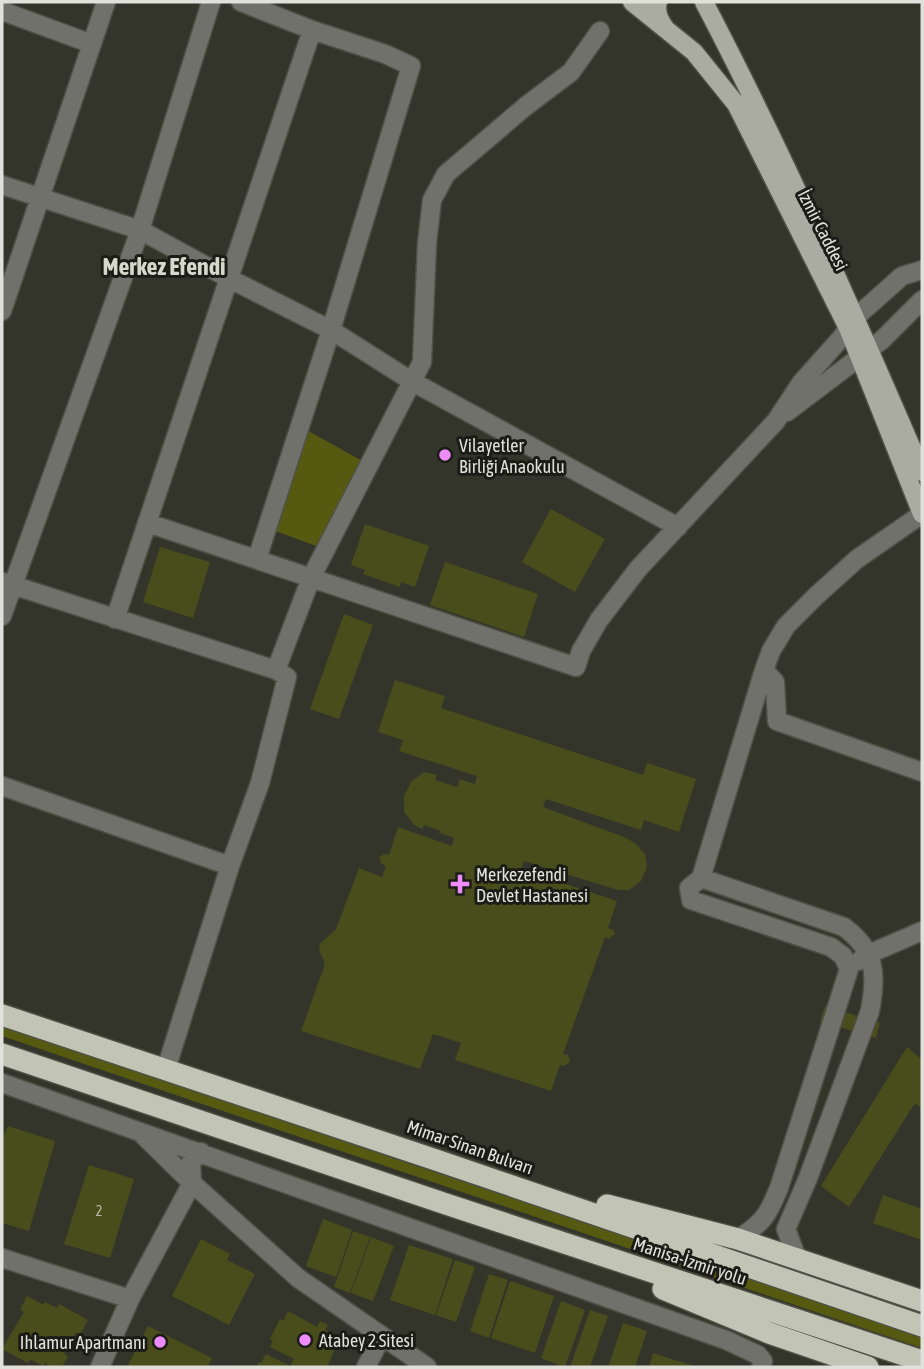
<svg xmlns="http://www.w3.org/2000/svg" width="924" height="1369" font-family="'Asap Condensed',sans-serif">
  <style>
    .green { fill: #565a11 }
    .building { fill: #494d1b }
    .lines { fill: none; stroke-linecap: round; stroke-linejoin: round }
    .minor-casing { stroke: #505146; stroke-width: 21 }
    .major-casing { stroke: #505146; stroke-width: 21 }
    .highway-casing { stroke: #505146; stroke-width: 24 }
    .minor { stroke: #70716b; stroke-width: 18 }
    .major { stroke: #abaca1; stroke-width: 18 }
    .highway { stroke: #c2c4b6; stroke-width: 21 }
    .poi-dot { fill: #ed8cf9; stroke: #1c1c17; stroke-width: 2.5 }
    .labels { text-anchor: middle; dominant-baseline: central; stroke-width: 6; stroke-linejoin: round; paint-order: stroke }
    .number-label { font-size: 14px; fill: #babcaa }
    .street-label { font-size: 18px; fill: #e0e1da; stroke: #1c1c17 }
    .poi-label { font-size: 18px; fill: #e0e1da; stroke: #1c1c17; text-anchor: start }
    .district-label { font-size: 24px; font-weight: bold; fill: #d6d8ca; stroke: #1c1c17 }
  </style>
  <rect width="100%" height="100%" fill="#34352a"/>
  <path class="green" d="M303 428 364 462 327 550 270 529Z
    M2 1026 922 1337V1348L2 1036Z"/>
  <path class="building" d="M551 509 605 539 575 592 522 562Z
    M365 524 429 546 415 587 401 582 400 587 363 574 365 570 351 565Z
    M160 547 210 562 193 618 143 602Z
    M445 562 538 594 524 637 430 605Z
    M344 614 373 625 339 719 310 709Z
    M395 680 445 696 441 708 643 775 647 763 696 779 679 832 644 820 641 830 546 799 543 807 624 837 635 843 645 854 647 867 641 881 629 890H618L524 861 521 869 617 901 608 928 613 930 615 934 609 939 605 937 563 1054 568 1055 570 1062 564 1066 560 1065 551 1091 455 1060 461 1043 433 1034 420 1069 301 1031 324 967V961L319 950 320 944 336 929 359 868 382 877 386 866 381 863 379 857 385 854 389 855 398 827 452 846 454 838 440 833 441 831 424 825 422 829 414 825 404 812V796L411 782 424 772 437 775 435 780 457 787 460 779 475 784 477 776 399 751 403 740 378 732Z
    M825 1006 880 1023 876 1038 820 1021Z
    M907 1047 922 1060V1109L915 1103 849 1207 821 1186Z
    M8 1126 55 1141 29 1231 2 1223V1138Z
    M89 1165 134 1179 110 1258 64 1244Z
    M883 1195 922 1209V1240L873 1223Z
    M323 1219 352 1230 336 1277 306 1266Z
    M353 1231 370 1237 350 1293 334 1287Z
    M371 1237 394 1246 373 1301 351 1293Z
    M201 1239 230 1254 227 1260 255 1274 229 1325 172 1296Z
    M409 1245 453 1259 435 1315 390 1300Z
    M455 1260 475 1267 456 1322 436 1315Z
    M489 1274 508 1280 489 1338 470 1331Z
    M510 1281 554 1296 535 1353 491 1338Z
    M27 1296 44 1305 45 1302 57 1308 59 1304 88 1320 80 1335 76 1333 64 1354 68 1356 62 1367H52L45 1363 43 1366 30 1359 28 1363 2 1349 24 1312 20 1310Z
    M561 1301 585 1310 565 1367 541 1358Z
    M590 1310 608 1316 590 1367H570Z
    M288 1311 317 1327 320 1321 328 1325 325 1330 340 1338 327 1367H256L259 1362 261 1363 266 1354 290 1366 294 1359 270 1347 273 1341 270 1339 280 1319 283 1321Z
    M623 1323 647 1331 635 1367H608Z
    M148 1326 212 1358 208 1367H127Z
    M653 1353 697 1367H649Z"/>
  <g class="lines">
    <g class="minor-casing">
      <path id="minor" d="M241 2 312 30 385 54 411 66 331 330 413 382 678 527
        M2 11 92 44
        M2 185 140 230 230 279 331 330 257 559
        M2 311 106 2
        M787 412 882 340 922 300
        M148 523 576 667 581 651 599 620 638 569 776 421 801 383 842 337 856 317 902 276 922 270
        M3 582 276 670
        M2 616 140 230 211 2
        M115 619 312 30
        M764 670 771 651 786 626 816 596 857 559 922 514
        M2 786 230 866
        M701 878 844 927C876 951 877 974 870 1011L808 1178 786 1229 797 1258
        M859 961 869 954 922 931
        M166 1069 230 866 260 783 287 677 276 670 311 578 422 362 427 243 432 200 446 174 526 106 571 72 600 31
        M2 1083 726 1340 758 1355 763 1361 761 1367
        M143 1135 192 1183 298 1278 427 1367
        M738 1239C763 1223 768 1215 779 1188L849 969 843 956 831 947 691 900 689 888 701 878 764 670 775 682 777 721 922 772
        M2 1258 130 1299
        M100 1367 130 1299 192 1183 191 1162 201 1152
        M366 1367 382 1336"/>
    </g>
    <g class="major-casing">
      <path id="major" d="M632 2 694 52 736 104 848 328 922 514
        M658 2C655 12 659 20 665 28
        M704 2C784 155 854 313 922 472"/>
    </g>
    <g class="highway-casing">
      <path id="highway" d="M2 1015 436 1160 922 1326
        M2 1054 443 1203 922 1361
        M607 1205 738 1239 922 1301
        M663 1289 769 1333 868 1367"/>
    </g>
    <use href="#minor" class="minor"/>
    <use href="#major" class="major"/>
    <use href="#highway" class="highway"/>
  </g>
  <g class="poi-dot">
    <circle cx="445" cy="455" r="7"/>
    <path d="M456.5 873.5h7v7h7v7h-7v7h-7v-7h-7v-7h7z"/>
    <circle cx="305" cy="1340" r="7"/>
    <circle cx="160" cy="1342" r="7"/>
  </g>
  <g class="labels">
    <g class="number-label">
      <text x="99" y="1211">2</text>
    </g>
    <g class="street-label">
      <text transform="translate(823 230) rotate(63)">İzmir Caddesi</text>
      <text transform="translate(470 1147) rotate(19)">Mimar Sinan Bulvarı</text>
      <text transform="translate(690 1261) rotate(18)">Manisa-İzmir yolu</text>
    </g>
    <g class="poi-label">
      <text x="459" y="445">Vilayetler<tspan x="459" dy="21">Birliği Anaokulu</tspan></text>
      <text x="476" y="874">Merkezefendi<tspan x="476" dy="21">Devlet Hastanesi</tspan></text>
      <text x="319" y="1340">Atabey 2 Sitesi</text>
      <text x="146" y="1342" text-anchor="end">Ihlamur Apartmanı</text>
    </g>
    <g class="district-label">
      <text x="164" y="266">Merkez Efendi</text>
    </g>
  </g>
  <rect width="924" height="1369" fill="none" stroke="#e0e1da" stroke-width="7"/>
</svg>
